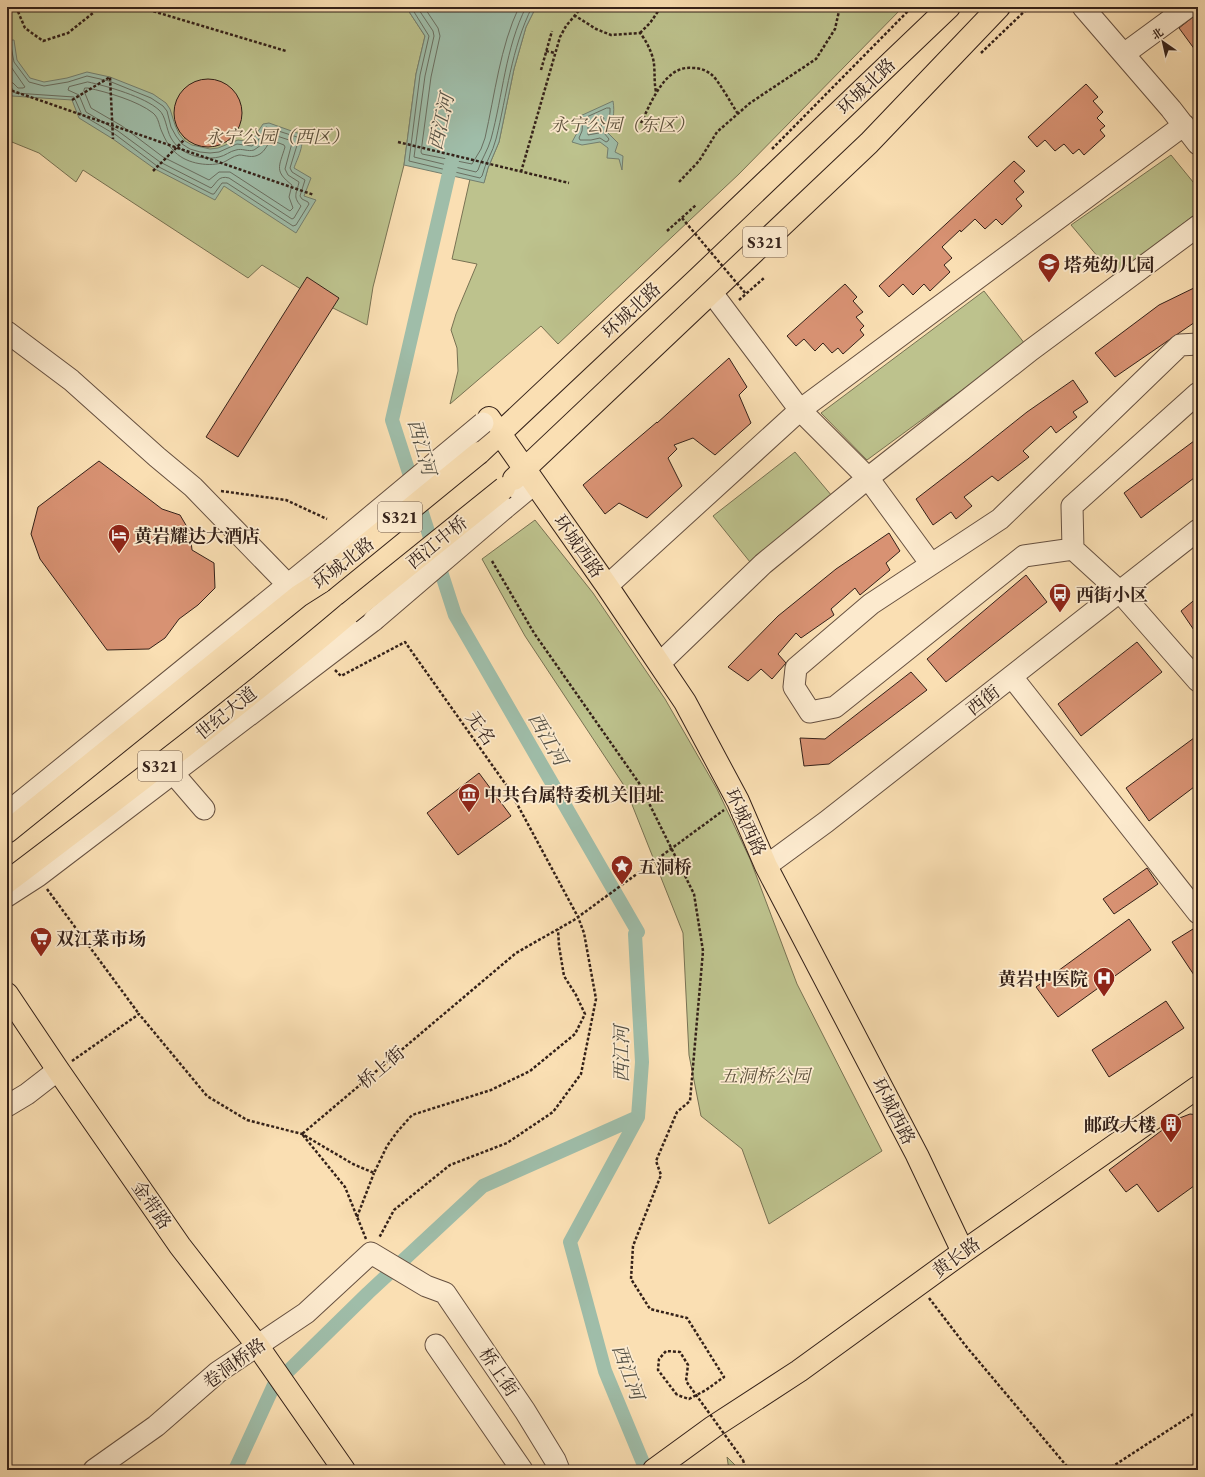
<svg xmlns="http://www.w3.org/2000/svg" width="1205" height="1477" font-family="'EB Garamond','Noto Serif SC',serif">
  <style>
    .green { fill: #bdc28d; stroke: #787253 }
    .water { fill: #9fbda9; stroke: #747f6f }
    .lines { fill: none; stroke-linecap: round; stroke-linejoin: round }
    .shore { stroke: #6a6f61; stroke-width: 1 }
    .canal { stroke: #9fbda9; stroke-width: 14 }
    .building { fill: #d89273; stroke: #342119 }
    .minor-casing { stroke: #665040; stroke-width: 23 }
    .major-casing { stroke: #342119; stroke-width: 24 }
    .path { stroke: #342119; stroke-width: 2.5; stroke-dasharray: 3 2; stroke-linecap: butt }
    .minor { stroke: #fceace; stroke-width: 21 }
    .major { stroke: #fadfb3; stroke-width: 22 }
    .minor-bridge-casing { stroke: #665040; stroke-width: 23; stroke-linecap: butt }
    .major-bridge-casing { stroke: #342119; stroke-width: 24; stroke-linecap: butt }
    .path-bridge { stroke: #342119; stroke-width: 2.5; stroke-dasharray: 3 2; stroke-linecap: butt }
    .minor-bridge { stroke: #fceace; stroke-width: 21 }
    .major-bridge { stroke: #fadfb3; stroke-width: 22 }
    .labels { text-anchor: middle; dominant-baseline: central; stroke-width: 3.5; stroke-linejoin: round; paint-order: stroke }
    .shield { fill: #fceace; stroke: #705d4f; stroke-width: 1 }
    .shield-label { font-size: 17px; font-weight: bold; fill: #342119 }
    .street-label { font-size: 18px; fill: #342119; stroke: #fceace }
    .park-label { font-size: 18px; font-style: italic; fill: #5d513c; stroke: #fceace }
    .poi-label { font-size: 18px; font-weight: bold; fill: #342119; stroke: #fceace; text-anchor: start }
    .water-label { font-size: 19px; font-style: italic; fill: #545044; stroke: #fceace }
  </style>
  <rect width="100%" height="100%" fill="#fadfb3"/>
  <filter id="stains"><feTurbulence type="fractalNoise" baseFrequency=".005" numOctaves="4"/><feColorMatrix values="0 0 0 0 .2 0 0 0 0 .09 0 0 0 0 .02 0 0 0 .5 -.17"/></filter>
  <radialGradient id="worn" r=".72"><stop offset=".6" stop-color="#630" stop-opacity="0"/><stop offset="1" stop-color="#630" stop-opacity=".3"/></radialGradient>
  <path class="green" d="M7 7H406L425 36 416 74 404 165 373 287 367 325 325 304 262 265 248 278 83 170 76 182 39 153 7 140Z
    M536 7H903L739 174 558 344 541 326 450 404 458 371 457 348 451 330 456 314 477 264 452 259 470 179 484 182 488 168 499 142 514 69 526 27Z
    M1171 155 1198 188V212L1115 277 1071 225Z
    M984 291 1025 344 867 460 821 413Z
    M795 452 832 496 750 562 713 516Z
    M535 520 593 593 665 699 717 789 750 859 797 984 882 1151 769 1224 742 1149 701 1116 689 1055 683 933 625 787 525 636 482 559Z
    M727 1457 740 1470H729Z"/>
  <path class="water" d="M406 7H536L526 27 514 69 499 142 488 168 484 183 404 165 416 74 425 36Z
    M7 40H14L17 60 30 78 44 82 67 78 87 72 110 77 153 94 166 103 170 109 175 125 179 134 185 141 192 145 210 149 218 148 238 140 251 142 263 124 269 123 300 134C306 143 297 159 294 168L311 178 304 196 316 200 296 233 224 186 215 200 155 169 113 139 79 118 72 100 12 96 7 88Z
    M613 101C615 113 613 121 608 133L618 143 615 152 623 156 622 170 619 159 607 158 608 148 600 142 582 145 572 142 578 131V117Z"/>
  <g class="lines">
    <path class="shore" d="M411 7 429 36 420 75 409 161 480 178 482 176C485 163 493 152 496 139 507 95 511 49 532 7
      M417 7 433 31 434 36 425 76 414 157 476 172 478 170C481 160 488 150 491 139 503 95 505 49 526 7
      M424 7 438 28 440 36 431 77 421 152 422 154 472 164 481 149 485 138C495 94 500 47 519 7
      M7 44 11 46 14 62 29 82 44 86 68 82 87 76 109 81 151 98 163 106 167 111 171 127 176 136 182 144 190 149 200 152 210 153 219 152 237 144 252 146 257 142 266 127 297 137 298 142 290 168 292 172 305 180 300 196 302 199 308 202 309 204 296 225 293 226 227 183H222L214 194H212L157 166 116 135 82 115 74 97 15 93 11 87 7 86
      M7 53 9 64 25 87 23 88H18L13 83 7 81
      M88 82C107 86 145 97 159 110 166 116 166 129 171 138 180 154 201 161 219 157 225 156 230 151 236 150 242 148 248 152 254 150L261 145 268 133 292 141V143L285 169 288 175 299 182C297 193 292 196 301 206L294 218 292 219 229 178C218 175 217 183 211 188L160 162 118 131 86 112 79 95 68 90 69 87Z
      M85 88H88C107 92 138 101 153 113 159 118 159 126 162 132 165 139 168 145 173 150 184 163 206 167 222 163 227 161 233 156 239 155 246 155 252 159 260 154 265 151 267 145 271 140L284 145 285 147C279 167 274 171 292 185L289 197 293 208 290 211 230 172H219L209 180 163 157 122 126 91 108 84 91Z
      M607 108H610V112L609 121 604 133 609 139 608 141 606 142 600 138 591 140H580L579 138 582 131 583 119Z
      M602 116 604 118 599 133 588 135V123Z"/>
    <path class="canal" d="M453 156 392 420 455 615 638 932 635 934 642 1062 638 1117 570 1242 605 1371 646 1470
      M235 1470 274 1385 368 1293 483 1186 638 1117"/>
  </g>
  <path class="building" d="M1198 13V54L1179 28Z
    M174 113a34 34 0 1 1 68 0a34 34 0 1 1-68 0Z
    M1086 84 1098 97 1093 101 1103 112 1097 118 1105 126 1100 130 1105 136 1084 155 1079 149 1073 154 1064 144 1055 151 1045 140 1037 147 1028 137Z
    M1014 161 1025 171 1014 181 1024 192 1016 199 1022 206 1002 225 996 219 985 229 975 219 961 232 960 230 942 247 952 258 944 265 950 272 930 291 924 284 913 295 903 284 889 297 879 286Z
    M307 277 339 298 238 457 206 437Z
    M845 284 857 297 853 301 863 312 856 317 864 326 860 330 864 335 843 354 838 348 832 353 823 343 815 351 804 339 796 346 787 336Z
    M1198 286V320L1115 377 1095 353 1159 305Z
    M729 358 747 387 739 395 751 423 715 455 693 438 674 445 677 449 668 458 682 486 647 518 619 503 605 514 583 485 657 422V423Z
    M1073 380 1088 402 1073 412 1077 417 1056 433 1051 426 1023 451 1029 457 998 481 992 476 964 497 972 506 956 519 951 512 933 525 916 499 968 459 1027 412Z
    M1198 438V475L1141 518 1124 493Z
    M99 461 162 509 180 515 190 532 192 550 214 563 215 588 198 605 179 619 165 638 149 649 107 650 40 559 31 534 38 507Z
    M889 533 900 551 886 563 890 570 860 595 855 588 831 609 834 615 801 638 796 633 778 654 786 663 772 679 761 669 748 681 728 667 778 616 836 569Z
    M1026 575 1047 602 946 682 927 659Z
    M1198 597V636L1181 611Z
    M1137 642 1162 672 1081 736 1058 704Z
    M911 672 927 690 829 764 804 766 800 738 825 739Z
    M1198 735V784L1149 821 1126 788Z
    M479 773 511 816 458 855 427 813Z
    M1147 868 1158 884 1114 914 1103 899Z
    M1129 919 1151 950 1058 1017 1036 987Z
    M1193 929 1198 937V981L1172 942Z
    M1166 1001 1184 1028 1109 1077 1092 1050Z
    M1190 1114 1198 1115V1183L1158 1212 1137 1184 1126 1192 1109 1170 1177 1119Z"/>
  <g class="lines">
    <g class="minor-casing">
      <path id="minor" d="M1083 7 1171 109 1198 144
        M1124 54 1188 7
        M712 293 800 410 868 478 931 564
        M7 332 71 380 157 457 193 487 297 594
        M1198 393 1072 506 1073 549 1120 592 1198 681
        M505 508 534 484
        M1073 549 1024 556 835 707 810 712 794 687 796 668 871 604 1000 519 1180 345 1198 344
        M607 586 800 410 1184 125
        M660 663 763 564 868 478 1031 350 1198 226
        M1012 677 1198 913
        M173 773 204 809
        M7 813 327 553
        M766 866 826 822 1198 530
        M7 896 38 876 374 620
        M7 1106 27 1094 58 1070
        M436 1345 522 1470
        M94 1470 156 1426 218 1372 306 1313 371 1253 426 1286 445 1293 525 1411 555 1460 559 1470"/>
    </g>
    <g class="major-casing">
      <path id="major" d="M489 418 607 586 685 702 738 801 766 866 917 1155 963 1252
        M479 453 682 262 949 7
        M514 479 869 143 999 7
        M7 832 299 596 321 582
        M7 882C123 794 238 707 349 613
        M7 994 58 1070 180 1246 257 1345 344 1470
        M654 1470 713 1427 799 1371 963 1252 1198 1087"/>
    </g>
    <path class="path" d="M16 7 25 28 43 41 68 33 93 13
      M139 7 286 51
      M831 7 839 11 841 7
      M574 15 596 29 611 35 640 33C646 40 653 54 654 64 655 74 654 82 656 92
      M640 33 650 23 661 7
      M546 51 555 53
      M981 53 1029 7
      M541 70 552 31
      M7 89 314 195
      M72 100 110 77 113 139
      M641 123C651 103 665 65 692 68 700 68 706 70 712 75 719 81 732 105 738 114
      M398 142 569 183
      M772 149 912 7
      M153 171 185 139
      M521 172 560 37 566 26 582 7
      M679 182 699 161 717 132 750 103 816 59 835 29 839 11
      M667 231 696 205
      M739 300 764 278
      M221 491 286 500 327 519
      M492 561 534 633 639 783 694 894 703 951 690 1101 677 1112 656 1161 661 1175 633 1246 631 1279 650 1309 687 1318 724 1377 706 1390 689 1399 677 1395
      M335 670 341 676 405 642 509 789 578 917 584 933 596 999 581 1074 553 1112 507 1143 450 1165 394 1210 379 1238
      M47 889 139 1014
      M72 1061 139 1014 207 1096 247 1120 302 1134 353 1164 374 1173 387 1146 397 1132 412 1115 491 1090 530 1071 575 1034 585 1014 576 995 564 976 559 946 558 929
      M357 1217 374 1173
      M366 1239 345 1187 302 1134 516 953 574 920 724 810
      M929 1298 965 1345 1070 1470
      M743 1460 746 1470
      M1107 1470 1198 1411"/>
    <use href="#minor" class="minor"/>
    <use href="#major" class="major"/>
    <g class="minor-bridge-casing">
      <path id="minor-bridge" d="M327 553 483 423
        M374 620 505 508"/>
    </g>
    <g class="major-bridge-casing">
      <path id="major-bridge" d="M321 582 479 453
        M349 613 504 488"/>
    </g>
    <path class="path-bridge" d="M682 218 746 294
      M677 1395 658 1370 659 1359 666 1351 680 1352 688 1365 686 1381 743 1460"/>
    <use href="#minor-bridge" class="minor-bridge"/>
    <use href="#major-bridge" class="major-bridge"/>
  </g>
  <defs>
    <g id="school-pin" transform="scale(1.15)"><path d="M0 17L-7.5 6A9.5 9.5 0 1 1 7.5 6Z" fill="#8f2418" stroke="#fceace"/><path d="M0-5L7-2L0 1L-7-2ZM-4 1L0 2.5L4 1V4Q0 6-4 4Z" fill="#fff"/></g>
    <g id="hotel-pin" transform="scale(1.15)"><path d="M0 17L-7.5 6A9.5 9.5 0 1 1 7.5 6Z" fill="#8f2418" stroke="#fceace"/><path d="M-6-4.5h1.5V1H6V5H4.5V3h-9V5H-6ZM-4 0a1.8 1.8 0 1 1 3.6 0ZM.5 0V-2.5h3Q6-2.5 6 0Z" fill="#fff"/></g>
    <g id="bus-pin" transform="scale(1.15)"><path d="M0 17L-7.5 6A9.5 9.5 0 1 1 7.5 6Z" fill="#8f2418" stroke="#fceace"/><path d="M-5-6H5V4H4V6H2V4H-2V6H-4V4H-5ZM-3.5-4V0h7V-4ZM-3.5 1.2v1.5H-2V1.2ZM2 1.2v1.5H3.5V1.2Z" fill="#fff"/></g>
    <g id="museum-pin" transform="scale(1.15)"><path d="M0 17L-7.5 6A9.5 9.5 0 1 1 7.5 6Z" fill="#8f2418" stroke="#fceace"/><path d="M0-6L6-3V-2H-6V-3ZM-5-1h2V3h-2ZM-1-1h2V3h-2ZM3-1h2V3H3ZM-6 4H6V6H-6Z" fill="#fff"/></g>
    <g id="sight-pin" transform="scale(1.15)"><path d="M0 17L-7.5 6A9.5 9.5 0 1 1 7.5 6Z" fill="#8f2418" stroke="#fceace"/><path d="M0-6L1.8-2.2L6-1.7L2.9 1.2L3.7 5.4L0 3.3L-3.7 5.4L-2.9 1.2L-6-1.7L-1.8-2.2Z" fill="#fff"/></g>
    <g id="supermarket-pin" transform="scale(1.15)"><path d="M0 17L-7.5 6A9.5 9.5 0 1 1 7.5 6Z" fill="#8f2418" stroke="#fceace"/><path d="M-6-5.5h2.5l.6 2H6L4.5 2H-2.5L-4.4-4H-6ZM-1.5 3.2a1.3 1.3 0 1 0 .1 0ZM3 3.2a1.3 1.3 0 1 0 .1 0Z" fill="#fff"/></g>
    <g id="hospital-pin" transform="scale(1.15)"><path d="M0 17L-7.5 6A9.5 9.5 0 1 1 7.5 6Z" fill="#8f2418" stroke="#fceace"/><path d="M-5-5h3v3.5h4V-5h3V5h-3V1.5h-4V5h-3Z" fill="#fff"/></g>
    <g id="building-pin" transform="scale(1.15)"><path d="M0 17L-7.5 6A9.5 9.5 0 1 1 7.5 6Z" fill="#8f2418" stroke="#fceace"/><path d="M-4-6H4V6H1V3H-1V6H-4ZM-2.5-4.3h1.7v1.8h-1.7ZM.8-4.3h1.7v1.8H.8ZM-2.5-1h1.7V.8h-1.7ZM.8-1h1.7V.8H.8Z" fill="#fff"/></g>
  </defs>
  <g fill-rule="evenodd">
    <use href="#school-pin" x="1049" y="264"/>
    <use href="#hotel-pin" x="119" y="535"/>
    <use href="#bus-pin" x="1060" y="594"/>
    <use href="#museum-pin" x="469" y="794"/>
    <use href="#sight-pin" x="622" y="866"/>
    <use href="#supermarket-pin" x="41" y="938"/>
    <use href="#hospital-pin" x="1104" y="978"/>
    <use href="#building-pin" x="1171" y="1124"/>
  </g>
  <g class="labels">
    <g class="shield">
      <rect x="743" y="227" width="44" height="30" rx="3"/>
      <rect x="378" y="502" width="44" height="30" rx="3"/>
      <rect x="138" y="751" width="44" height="30" rx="3"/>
    </g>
    <g class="shield-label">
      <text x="765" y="242">S321</text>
      <text x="400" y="517">S321</text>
      <text x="160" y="766">S321</text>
    </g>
    <g class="street-label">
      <text transform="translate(866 86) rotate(-44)">环城北路</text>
      <text transform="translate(631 310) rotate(-43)">环城北路</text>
      <text transform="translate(437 542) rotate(-39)">西江中桥</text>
      <text transform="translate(579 546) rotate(55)">环城西路</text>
      <text transform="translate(343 563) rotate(-38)">环城北路</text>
      <text transform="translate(983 700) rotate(-38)">西街</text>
      <text transform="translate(226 713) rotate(-39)">世纪大道</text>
      <text transform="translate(481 728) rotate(55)">无名</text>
      <text transform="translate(746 822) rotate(65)">环城西路</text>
      <text transform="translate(381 1067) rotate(-40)">桥上街</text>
      <text transform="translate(894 1111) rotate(63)">环城西路</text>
      <text transform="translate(152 1205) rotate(55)">金带路</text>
      <text transform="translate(956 1257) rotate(-36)">黄长路</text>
      <text transform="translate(234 1363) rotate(-36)">卷洞桥路</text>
      <text transform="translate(499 1372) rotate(56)">桥上街</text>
    </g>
    <g class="park-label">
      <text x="622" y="124">永宁公园（东区）</text>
      <text x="277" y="136">永宁公园（西区）</text>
      <text x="765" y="1075">五洞桥公园</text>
    </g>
    <g class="poi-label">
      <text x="1064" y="264">塔苑幼儿园</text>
      <text x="134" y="535">黄岩耀达大酒店</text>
      <text x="1076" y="594">西街小区</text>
      <text x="484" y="794">中共台属特委机关旧址</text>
      <text x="638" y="866">五洞桥</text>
      <text x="56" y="938">双江菜市场</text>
      <text x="1088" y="978" text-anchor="end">黄岩中医院</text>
      <text x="1156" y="1124" text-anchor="end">邮政大楼</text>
    </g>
    <g class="water-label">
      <text transform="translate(441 122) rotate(-77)">西江河</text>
      <text transform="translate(422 447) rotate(74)">西江河</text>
      <text transform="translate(548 739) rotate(60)">西江河</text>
      <text transform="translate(621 1054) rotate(-90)">西江河</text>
      <text transform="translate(628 1372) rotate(70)">西江河</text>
    </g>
  </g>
  <rect width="1205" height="1477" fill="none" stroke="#fadfb3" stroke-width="24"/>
  <rect x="8" y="8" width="1189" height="1461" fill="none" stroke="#342119" stroke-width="2"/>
  <rect x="12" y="12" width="1181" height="1453" fill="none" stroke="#342119"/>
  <g transform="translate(1163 42) rotate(326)" stroke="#fceace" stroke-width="3" paint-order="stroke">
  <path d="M0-3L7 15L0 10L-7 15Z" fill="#342119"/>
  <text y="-6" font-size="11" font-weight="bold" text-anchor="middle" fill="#342119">北</text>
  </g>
  <rect width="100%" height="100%" filter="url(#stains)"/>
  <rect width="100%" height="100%" fill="url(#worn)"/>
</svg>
